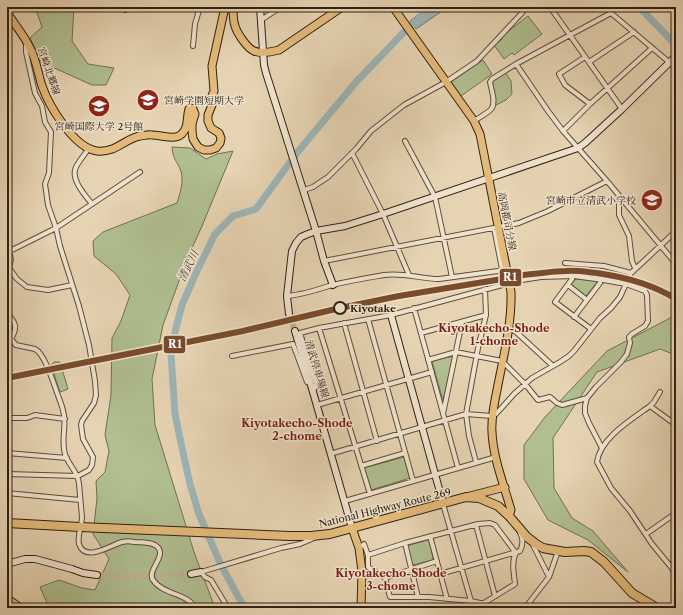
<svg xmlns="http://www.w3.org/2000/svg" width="683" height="615" font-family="'Libre Caslon Text','Noto Serif JP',serif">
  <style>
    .green { fill: #b0be90; stroke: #707052 }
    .water { fill: #9cb5b7; stroke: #707a75 }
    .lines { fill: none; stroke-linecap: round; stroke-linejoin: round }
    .river { stroke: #9cb5b7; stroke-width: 7 }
    .secondary-tunnel { stroke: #c1af92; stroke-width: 6; stroke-dasharray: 6 3; stroke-linecap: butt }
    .street-casing { stroke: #5d4e3b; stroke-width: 6 }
    .secondary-casing { stroke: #2f2113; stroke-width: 8 }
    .primary-casing { stroke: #2f2113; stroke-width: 9 }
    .highway-casing { stroke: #2f2113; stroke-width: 10 }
    .street { stroke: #efe2cd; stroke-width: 4 }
    .secondary { stroke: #efe2cd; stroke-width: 6 }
    .primary { stroke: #e3ba79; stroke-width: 7 }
    .highway { stroke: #e3ba79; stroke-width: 8 }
    .rail-1-casing { stroke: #efe2cd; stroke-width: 9 }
    .rail-1 { stroke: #7a4b2a; stroke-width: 6 }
    .stop-dot { fill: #efe2cd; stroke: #2f2113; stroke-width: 2 }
    .labels { text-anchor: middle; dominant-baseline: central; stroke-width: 3; stroke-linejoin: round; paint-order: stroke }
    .street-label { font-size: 10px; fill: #2f2113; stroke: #efe2cd }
    .poi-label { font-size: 10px; fill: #2f2113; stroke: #efe2cd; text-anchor: start }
    .stop-label { font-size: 10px; font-weight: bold; fill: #2f2113; stroke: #efe2cd; text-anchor: start }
    .water-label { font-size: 11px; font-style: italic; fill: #504d44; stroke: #efe2cd }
    .neighbourhood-label { font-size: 11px; font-weight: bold; fill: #7a1f14; stroke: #efe2cd }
    .line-badge { stroke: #efe2cd; stroke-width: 1.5 }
    .badge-label { font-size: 11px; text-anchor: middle; font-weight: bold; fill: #fff }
  </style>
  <rect width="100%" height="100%" fill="#e6d3b2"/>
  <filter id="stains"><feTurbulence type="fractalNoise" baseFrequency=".005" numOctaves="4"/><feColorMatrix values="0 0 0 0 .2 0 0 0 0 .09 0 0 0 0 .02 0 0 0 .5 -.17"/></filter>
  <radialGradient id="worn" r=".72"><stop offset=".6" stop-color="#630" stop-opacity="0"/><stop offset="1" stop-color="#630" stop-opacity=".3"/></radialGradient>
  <path class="green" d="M35 7H74L72 41 88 64 114 68 106 85H92L41 62 30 38 42 27Z
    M528 16 542 34 514 55 512 53 504 59 494 45 502 39 501 37Z
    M483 60 492 74 461 96 451 82Z
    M505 72 511 81 512 94 506 100 494 106 491 83 493 79Z
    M172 147 190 148 206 159 217 154 233 151 202 226 187 259 163 325 152 379 155 425 194 552 215 608H53L48 605 40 587 59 580 82 588 95 590 109 559 93 534 97 498 96 481 105 472 109 451 105 435 111 395 112 338 121 321 130 295 116 274 94 256 93 241 103 232 177 203C180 193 184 182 181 171 177 161 173 160 172 147Z
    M7 150C8 153 10 156 10 159 12 170 13 199 7 207Z
    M576 279 598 281 586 296 571 284Z
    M676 315V358L673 354 660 349 597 372 553 438 554 488 572 518 593 531 628 572 588 540 548 520 524 479V445L545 417 607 351Z
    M453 356 443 401 432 361Z
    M54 362H60L68 389 60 392 51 365Z
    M404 457 410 478 371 490 364 468Z
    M427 540H429L433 558 432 560 413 565 412 564 407 546Z"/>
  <path class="water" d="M428 7H448L416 29 410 21Z"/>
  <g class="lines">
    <path class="river" d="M639 7 676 45
      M246 608 240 600 221 565 199 514 190 484 182 448 175 414 171 354 176 328 182 305 196 273 215 234 233 216 256 209 296 154 356 82 404 32 431 7"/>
    <path class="secondary-tunnel" d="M289 314 295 331
      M97 575 122 577 191 574"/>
    <g class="street-casing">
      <path id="street" d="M124 7 125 10 129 7
        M550 7 622 109
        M673 7 676 10
        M261 20 281 7
        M193 46 195 24 200 7
        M585 57 559 74 565 85 590 104
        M589 62 634 32
        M516 64 548 111 563 131 607 181 676 264
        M474 121C478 118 490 112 492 108 496 101 491 89 490 82L492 79 516 64 611 13 676 68
        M563 131 590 104 652 48
        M405 141 435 197 452 277
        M89 148C85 154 79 161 76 167 70 179 85 195 92 204
        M352 153 383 214 409 275
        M304 191 307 189 313 187 328 177 356 149 371 131 404 105 446 82 477 61 521 14 526 7
        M619 197V215L629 236 632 261 635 268
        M7 251 14 249 56 228 140 172
        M8 251C11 257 12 260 9 266H8
        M324 261 519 223 548 211 607 181
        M565 263 604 266 631 273
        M9 266V268L17 279 27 287 48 290 72 285
        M572 279 555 302 591 329
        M515 281 541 277 574 276 603 280 626 284 645 291 647 295 648 321 645 326 632 334 629 337 630 343 627 354 621 362 596 387 587 398 585 406V413L589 423 602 448
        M568 285 587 300
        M287 296C302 295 317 290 332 285 349 281 367 278 384 275 403 272 421 279 439 279L498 271 502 269 494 228
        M414 308 458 468
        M7 313C16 323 18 327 11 339
        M574 317 600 283
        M368 319 400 434 413 481
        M344 323 377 441
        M319 328 370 494
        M508 329 515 331 553 366
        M421 333 486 315
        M7 337 11 339 16 345 35 349C46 355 54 386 59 398 61 403 63 409 64 415 66 428 61 441 65 454 68 465 78 471 79 484 80 495 81 506 82 517 82 526 77 535 79 544 85 563 111 545 122 542 126 541 130 541 134 542 140 542 149 542 155 545 170 554 146 570 153 580 163 595 188 593 195 608
        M232 356 293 344 307 382
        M428 360 456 352 502 361 525 384 538 400 550 397 557 403 562 405 587 398
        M313 392 316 385 300 333 319 328 391 315 506 284
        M660 392 654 402 650 406C632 419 600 438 597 462L611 488 630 511 652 544 671 567 676 576
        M317 405 432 372
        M650 406 676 425
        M443 414 462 322
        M7 418H27L35 415 65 419
        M7 453 67 458
        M330 454 466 414 492 416 496 414 514 394 532 378 560 362 569 356 574 351 600 318 611 308 620 297 631 273 644 261 676 231
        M476 462 469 436 466 414 478 348 486 315 485 289
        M361 466 405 453
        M7 474 78 476 89 470 92 465 93 457 83 439 81 425 82 421 94 403 96 395 95 381 89 345 79 306 60 246 56 228 48 205 45 184 49 173 51 132 45 122 42 106 35 93 26 52V46L28 44
        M7 493 80 500
        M345 501 496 457
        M443 504 471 601
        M476 525 495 596
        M646 534 676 513
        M430 536 447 599
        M405 543 418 597
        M359 548 364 544 368 555 405 543 478 524 490 523 495 525 516 553
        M368 555V567L382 575 385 578 390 597H429L471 601 480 603H484L515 584C514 574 511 562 516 553
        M440 574 520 551C523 545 523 538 520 533
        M549 577 558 551
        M385 578 437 561
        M228 608 211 580 205 577 201 572 281 548 300 544 314 538
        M525 608 549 577 532 543"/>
    </g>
    <g class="secondary-casing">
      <path id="secondary" d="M260 7 264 65 266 73 316 231 324 261 333 285
        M289 314 287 296 292 251 296 243 301 237 308 234 316 231 345 226 383 214 578 148 585 143 622 109 676 56
        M391 315 443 503
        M295 331 313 392 352 528
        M7 564 25 559H35L72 569 83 573 97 575
        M191 574 201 572"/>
    </g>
    <g class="primary-casing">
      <path id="primary" d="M233 7C233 13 233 20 235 26 237 33 247 48 254 51 261 54 271 52 279 50L342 7
        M393 7 474 121 480 134 511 292C512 325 503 358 497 390 494 404 491 418 492 432 493 458 504 485 511 510L509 516
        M7 12C14 24 24 35 30 48 36 59 38 73 42 86 49 106 74 148 97 151 116 153 124 139 140 136 143 136 148 134 152 135 165 135 180 144 186 127 188 121 187 115 189 109L191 108 193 109 195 114 192 124V131L193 139 198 147 204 150H210L216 148 220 143 221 138 219 133 211 128 208 121V115L212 105 211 98 214 91 212 66 225 7
        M470 496 505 487
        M352 528 359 548 362 571 361 608"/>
    </g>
    <g class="highway-casing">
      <path id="highway" d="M7 523 80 527 290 536H311L330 534 466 497 479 498 498 506 509 516 527 537 536 544 543 548 548 549 565 552 584 551 591 552 604 562 632 593 657 608
        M7 599 20 608
        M7 606 10 608"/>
    </g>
    <use href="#street" class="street"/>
    <use href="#secondary" class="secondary"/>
    <use href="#primary" class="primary"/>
    <use href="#highway" class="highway"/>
    <g class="rail-1-casing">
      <path id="rail-1" d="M7 378 243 331 340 308 399 296 502 279C515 276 528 274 542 273 550 272 558 271 566 271 577 270 587 272 597 273 625 277 652 284 676 299"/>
    </g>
    <use href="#rail-1" class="rail-1"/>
  </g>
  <defs>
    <g id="university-disc" transform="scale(1.15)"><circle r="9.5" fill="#8f2418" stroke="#efe2cd"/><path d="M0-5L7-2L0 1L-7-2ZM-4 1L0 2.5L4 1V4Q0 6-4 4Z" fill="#fff"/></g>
    <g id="school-disc" transform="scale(1.15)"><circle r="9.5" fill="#8f2418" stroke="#efe2cd"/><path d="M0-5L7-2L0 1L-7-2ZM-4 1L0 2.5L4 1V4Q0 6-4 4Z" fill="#fff"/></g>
  </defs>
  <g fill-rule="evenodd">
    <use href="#university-disc" x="148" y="100"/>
    <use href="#university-disc" x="99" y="106"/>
    <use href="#school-disc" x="652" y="200"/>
  </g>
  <circle class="stop-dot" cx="340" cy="308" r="6"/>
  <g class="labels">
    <g class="street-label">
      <text transform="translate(49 71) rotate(71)">宮崎北郷線</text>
      <text transform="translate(507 221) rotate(79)">高岡都司分線</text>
      <text transform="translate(317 369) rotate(73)">清武停車場線</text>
      <text transform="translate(385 508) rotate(-14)">National Highway Route 269</text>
    </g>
    <g class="poi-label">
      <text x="164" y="100">宮崎学園短期大学</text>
      <text x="99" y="126" text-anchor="middle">宮崎国際大学 2号館</text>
      <text x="636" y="200" text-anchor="end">宮崎市立清武小学校</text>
    </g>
    <g class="stop-label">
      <text x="350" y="308">Kiyotake</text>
    </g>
    <g class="water-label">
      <text transform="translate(188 266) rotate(-64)">清武川</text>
    </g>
    <g class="neighbourhood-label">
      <text x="494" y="328">Kiyotakecho-Shode<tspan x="494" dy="13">1-chome</tspan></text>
      <text x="297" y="423">Kiyotakecho-Shode<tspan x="297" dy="13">2-chome</tspan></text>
      <text x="391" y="573">Kiyotakecho-Shode<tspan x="391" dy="13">3-chome</tspan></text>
    </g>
  </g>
  <g class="line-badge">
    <rect x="499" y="268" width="23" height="19" rx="4" fill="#7a4b2a"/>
    <rect x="163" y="335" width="23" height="19" rx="4" fill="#7a4b2a"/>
  </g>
  <g class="badge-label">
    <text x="510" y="281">R1</text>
    <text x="175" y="348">R1</text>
  </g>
  <rect width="683" height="615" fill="none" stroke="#e6d3b2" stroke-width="24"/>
  <rect x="8" y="8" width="667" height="599" fill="none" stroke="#2f2113" stroke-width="2"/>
  <rect x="12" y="12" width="659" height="591" fill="none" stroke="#2f2113"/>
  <rect width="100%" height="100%" filter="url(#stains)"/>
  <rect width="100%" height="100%" fill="url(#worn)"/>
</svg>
